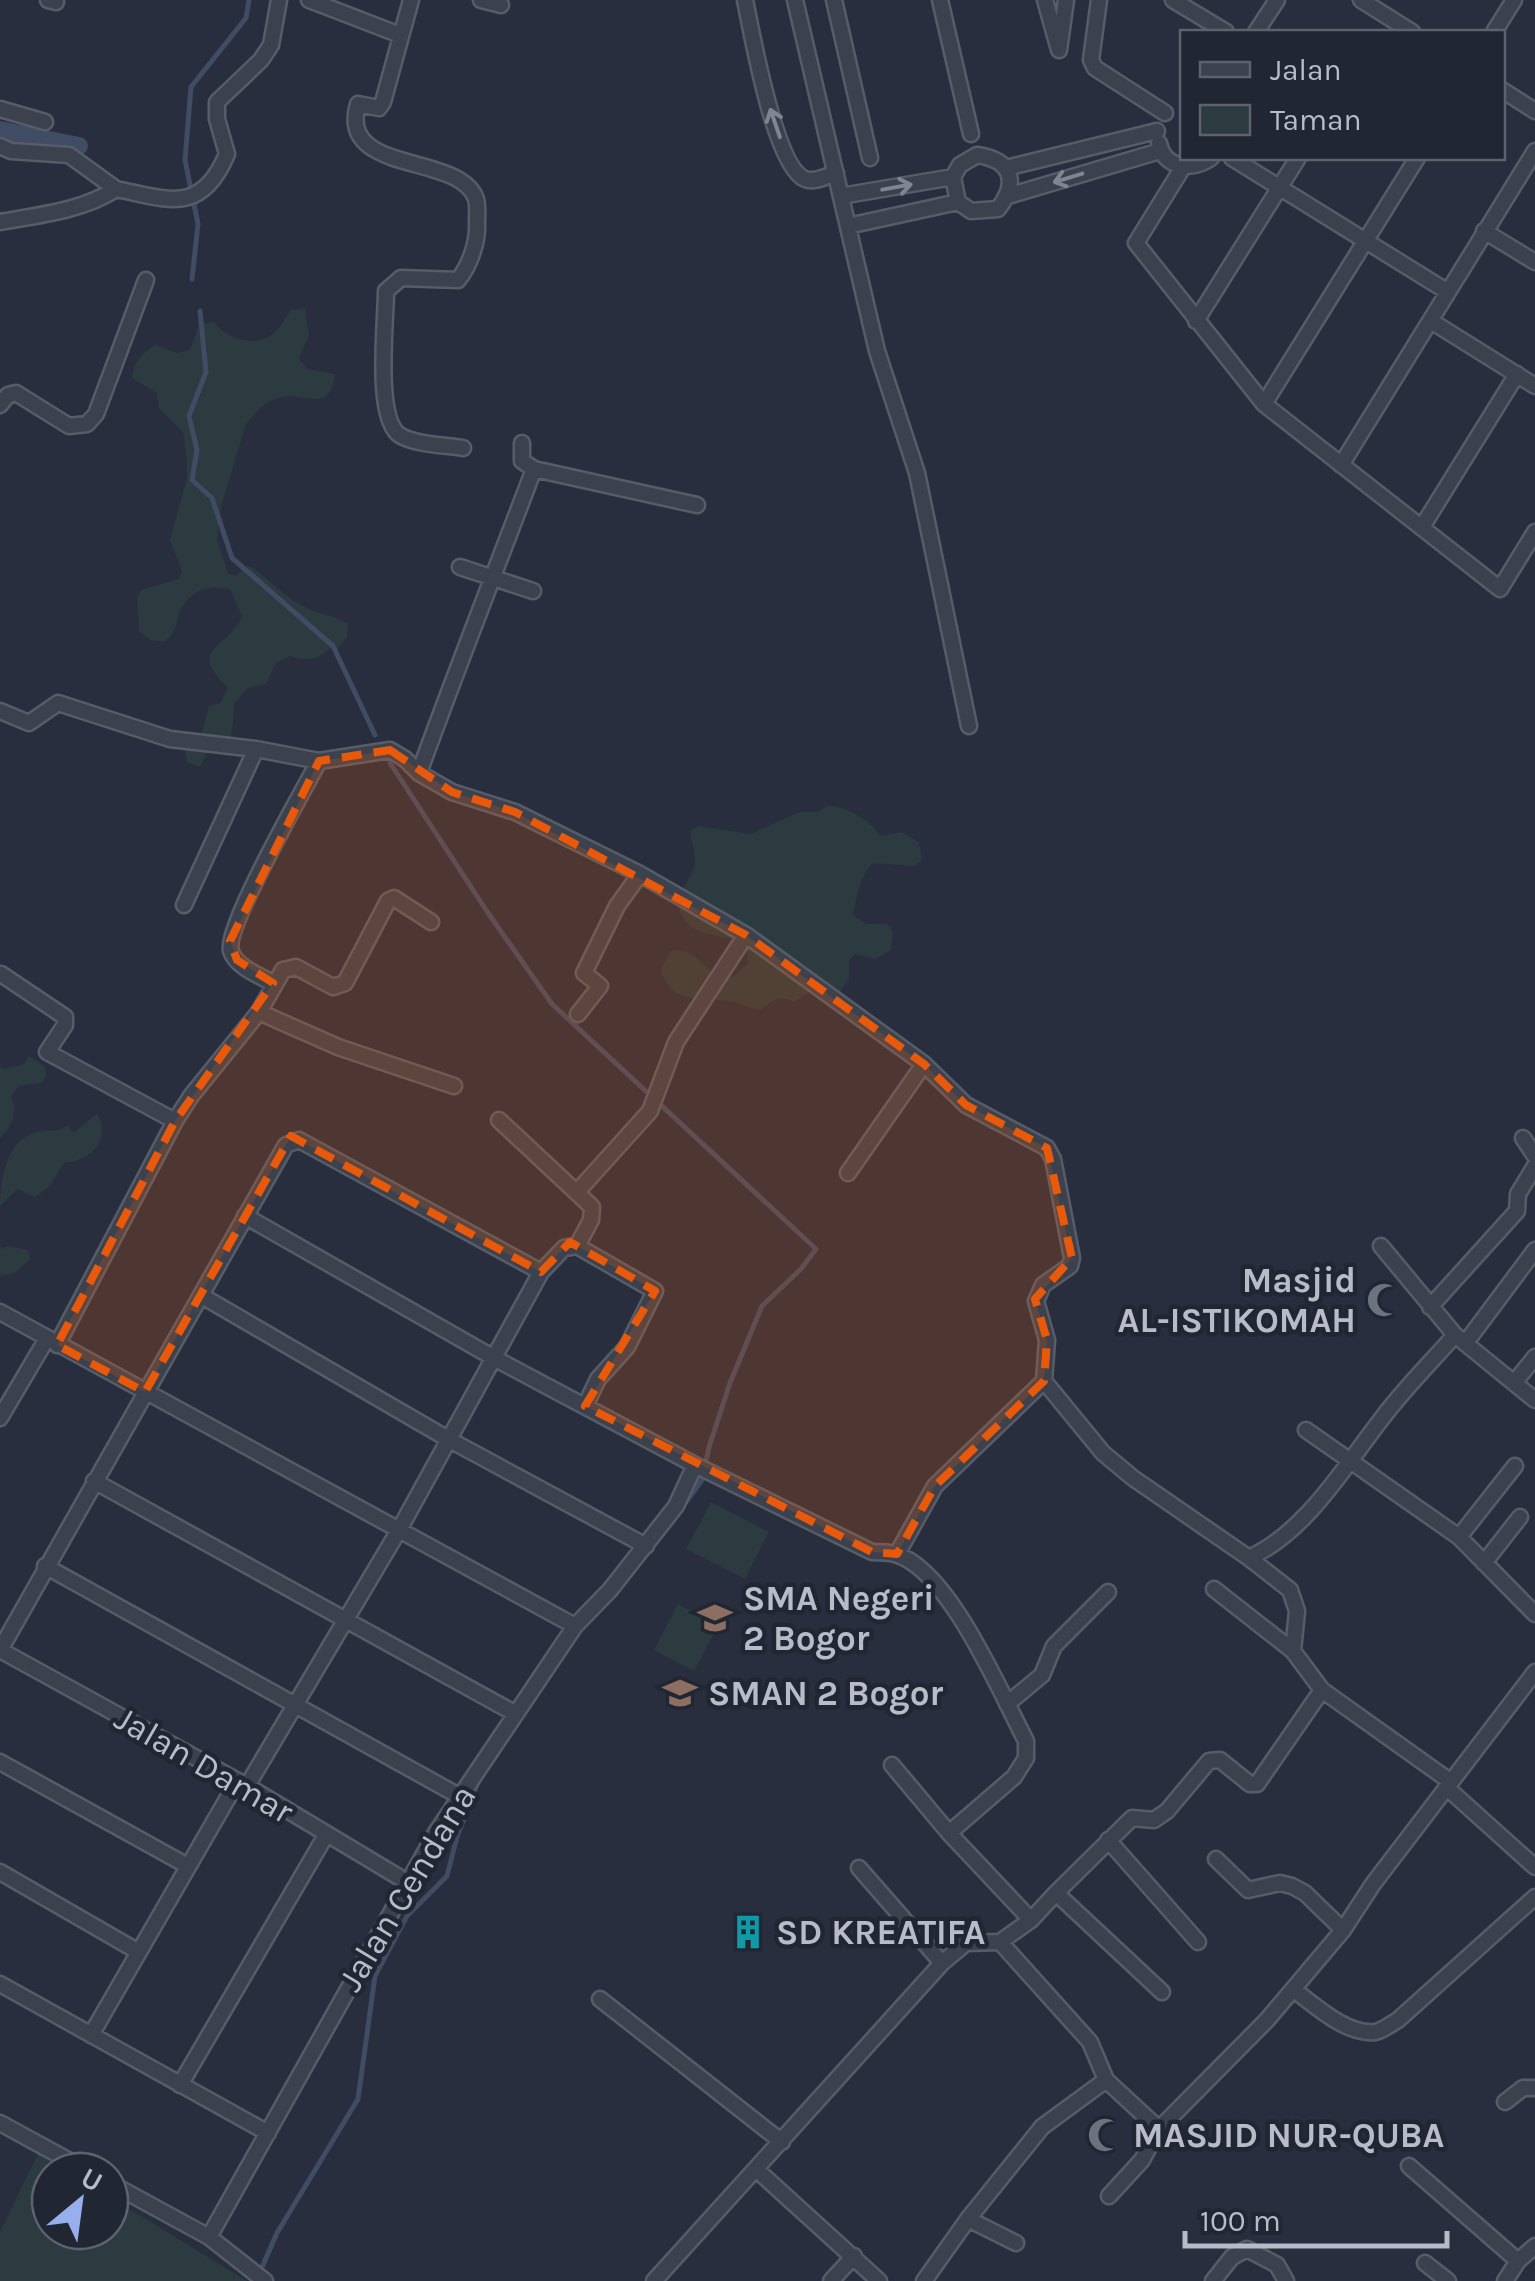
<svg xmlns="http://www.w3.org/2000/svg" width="1535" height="2281" font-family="Karla,sans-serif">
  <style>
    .green { fill: #2b3b3f }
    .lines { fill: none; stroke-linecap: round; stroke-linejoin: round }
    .stream { stroke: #404b64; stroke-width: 5 }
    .canal { stroke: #404b64; stroke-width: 18 }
    .street-casing { stroke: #565c68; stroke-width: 19 }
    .street { stroke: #3b414d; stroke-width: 14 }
    .oneway { stroke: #808591 }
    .marked { fill: #e8590c; fill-opacity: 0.2; stroke: #e8590c; stroke-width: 8; stroke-dasharray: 20 12; stroke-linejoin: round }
    .labels { text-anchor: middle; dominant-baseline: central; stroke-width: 9; stroke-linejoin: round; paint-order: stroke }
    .poi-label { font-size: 35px; font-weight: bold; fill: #b8bcc8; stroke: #202632; text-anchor: start }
    .street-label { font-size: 35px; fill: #b8bcc8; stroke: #202632 }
  </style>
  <rect width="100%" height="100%" fill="#282e3d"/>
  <path class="green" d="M305 308 309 335 299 358 307 369 335 374C330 417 304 390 278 398 264 402 255 413 246 424L221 507 217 540 228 573 235 576 247 566 253 568C272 582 289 601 311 610 324 616 337 615 348 624L347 637 337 649 330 648C317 660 307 662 290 656L276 663 266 684 248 688 234 704C233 725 234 736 221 754L208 751 200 767 187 762 182 732 201 735 209 706 220 703 228 688C186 648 227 649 242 617L231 590C212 584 193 589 182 607 173 621 181 629 164 642L150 640 139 631 137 598 141 590 179 579 182 571 170 540 187 478V460L183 432 159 408 157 393 132 378C134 360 141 355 155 345L177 353 190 350 199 325 214 322C225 338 253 348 271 335 280 330 285 318 291 310Z
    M827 806C845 805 871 820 880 836L901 832 919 842 922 860 915 866 873 863C859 877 858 895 853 913 862 926 872 925 887 923L893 932 891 950 875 959 855 954 849 961V979L838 995 819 986 794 1002C779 994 772 1001 760 1010 748 1008 740 1002 729 1001 701 997 671 1005 661 970L670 951C702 946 699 976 733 977L748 963C749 927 705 944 687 923 665 897 691 885 695 863 696 854 691 840 690 831L699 826 751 834 799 812H818Z
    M29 1056 44 1066 46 1075 42 1083C28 1085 16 1082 11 1098 19 1113 11 1127 0 1138V1066L4 1069 24 1064Z
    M97 1114C112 1141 90 1161 64 1163L50 1186 35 1197 17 1189 0 1206C0 1181 6 1138 38 1132 50 1129 57 1133 68 1125L73 1133Z
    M9 1246 28 1250 30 1260 14 1273 0 1276V1249Z
    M711 1502 769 1532 745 1579 686 1549Z
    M678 1604 718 1626 694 1671 654 1650Z
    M38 2154 67 2171H50V2231H110V2197L247 2281H0V2232Z"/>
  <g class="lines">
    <path class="stream" d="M192 279 198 224 185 160 191 87 246 18 249 0
      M200 311 206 372 189 416 197 450 192 480 212 498 232 558 333 646 375 735
      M390 763 488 913 552 1004 816 1249 801 1269 762 1306 730 1383 709 1447 702 1480 681 1509
      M259 2274 277 2233 358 2099 375 1976 407 1916 447 1876 457 1837 478 1782"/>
    <path class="canal" d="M0 130 79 146"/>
    <g class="street-casing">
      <path id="street" d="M48 0 56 2
        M309 0 400 35
        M411 0 383 102 379 108 358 104C337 176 460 152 476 199 478 206 477 216 477 223 478 242 470 265 458 280L401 278 386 291C386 322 374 421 401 436 418 445 445 445 463 448
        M481 0 501 5
        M745 0C752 34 775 167 805 179 815 183 826 176 836 173
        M795 0 877 351 917 473 969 726
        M834 0 870 158
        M940 0 971 134
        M1045 0 1059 50 1066 0
        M1099 0 1091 60 1095 68 1165 113
        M1173 0 1226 32
        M1361 0 1412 32
        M1256 32 1277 0
        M1494 32 1514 0
        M1502 90 1535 111
        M0 109 45 122
        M1159 143C1164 169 1192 171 1211 158
        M0 146 11 151 69 155 116 189
        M1232 158 1448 292 1535 151
        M1183 167 1136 243 1264 404 1500 589 1535 532
        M1006 168 1157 131
        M841 196 953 177 960 165 977 155C1012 160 1019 182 998 209L971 211 958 202 953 177
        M1008 196 1160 151
        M0 222C39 215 82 211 116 189 167 199 201 216 227 154L217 119V102L261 60 271 45 279 0
        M848 226 958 202
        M1484 231 1535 262
        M1196 321 1298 158
        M1431 321 1535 386
        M1264 404 1417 158
        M0 405 8 395 16 393 69 426 87 424 96 414 146 280
        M522 443V461L534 469 697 505
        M1341 465 1448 292
        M1422 527 1517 374
        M460 567 533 591
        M0 711 29 723 58 703 170 739 256 749 319 761 390 750 405 759 419 773 452 792 515 812 640 874 746 935 924 1064 966 1105 1047 1148 1053 1159 1072 1258 1070 1266 1043 1285 1036 1301 1047 1340 1044 1381
        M419 773C456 671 495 572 534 469
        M184 905 256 749
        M1 974 65 1017V1025L47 1052 175 1121
        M273 983C260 976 236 967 231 951 224 929 304 789 319 761
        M259 1012 283 970 296 967 333 987 345 983 388 901 394 898 431 922
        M578 1014 600 986 584 973 617 906 640 874
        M499 1120 592 1207 591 1220 577 1246
        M1523 1138 1535 1156
        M848 1173 924 1064
        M577 1192 650 1111 676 1042 746 935
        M245 1216 494 1358 695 1465 872 1552C879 1552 888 1552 895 1554 949 1569 1000 1692 1026 1741V1758L1014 1777 949 1833 1031 1920 1000 1942
        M1381 1246 1455 1335 1535 1400
        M202 1296 448 1439 646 1546
        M1430 1307 1517 1211 1518 1194 1535 1166
        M0 1312 575 1626
        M1467 1341 1535 1250
        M57 1345 175 1121 191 1096 259 1012 338 1047 454 1086
        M1044 1381 1103 1453 1133 1478 1249 1558 1290 1590 1297 1611 1293 1651
        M1514 1383 1535 1357
        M0 1418 46 1340
        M1306 1430 1459 1537 1535 1614
        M94 1481 516 1714
        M1459 1537 1515 1466
        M897 1554 935 1486 1044 1381
        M1249 1558C1307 1531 1344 1467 1383 1417 1405 1388 1431 1362 1455 1335
        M1484 1563 1520 1517
        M45 1566 459 1796
        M1214 1589 1293 1651 1322 1690 1451 1782
        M1007 1704 1042 1675 1054 1646 1108 1592
        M0 1762 186 1865
        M892 1765 949 1833
        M247 1786 399 1530 541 1272 564 1248 577 1246 655 1291 627 1347 598 1379 585 1406
        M1446 1787 1535 1867
        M1108 1840 1198 1942
        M1216 1859 1248 1890 1280 1883 1292 1886 1305 1893 1343 1930
        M859 1868 942 1963
        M0 1872 137 1951
        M407 1882 247 1786 0 1650 286 1145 299 1140 541 1272
        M1031 1920 1056 1893
        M1000 1942 1090 2042 1106 2080 1159 2129
        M0 1984 268 2133
        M1294 1990C1315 2005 1346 2035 1375 2032 1382 2031 1391 2024 1398 2020L1535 1897
        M1162 1992 1056 1893 1132 1818 1154 1820 1167 1811 1209 1761 1220 1760 1250 1784H1257L1322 1690
        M600 1999 782 2142
        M91 2035 237 1782
        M180 2085 326 1835
        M1505 2102 1523 2088H1535
        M0 2123 88 2171
        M1409 2166 1518 2261
        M757 2170 879 2281
        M110 2183 209 2237 437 1831 575 1626 610 1590 676 1506 695 1465
        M1109 2196 1142 2160 1159 2129 1267 2020 1343 1930 1373 1884 1535 1672
        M968 2219 1016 2243
        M209 2237 265 2281
        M1425 2263 1448 2281
        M654 2281 942 1963 966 1943 1000 1942
        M831 2281 854 2256
        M924 2281 968 2219 1042 2127 1106 2080
        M1213 2281 1232 2257 1247 2249 1277 2265 1286 2281
        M1505 2281 1518 2261 1535 2246"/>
    </g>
    <use href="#street" class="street"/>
  </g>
  <defs><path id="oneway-shaft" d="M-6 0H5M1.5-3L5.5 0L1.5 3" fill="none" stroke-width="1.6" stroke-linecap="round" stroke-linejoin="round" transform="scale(2.5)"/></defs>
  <g class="oneway">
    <use href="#oneway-shaft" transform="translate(775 123) rotate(-109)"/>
    <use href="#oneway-shaft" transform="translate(1068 178) rotate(163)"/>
    <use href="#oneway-shaft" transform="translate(897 187) rotate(-10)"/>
  </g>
  <path class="marked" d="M390 750 452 792 515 812 746 935 924 1064 966 1105 1047 1148 1072 1258 1035 1299 1047 1340 1044 1381 935 1486 897 1554 872 1552 585 1406 655 1291 570 1242 541 1272 291 1136 145 1392 57 1345 175 1121 273 983 237 960 230 941 319 761Z"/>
  <defs>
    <g id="mosque-bare" transform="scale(2.7)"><path d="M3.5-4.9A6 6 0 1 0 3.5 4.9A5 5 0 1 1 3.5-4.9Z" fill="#6b7280" stroke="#202632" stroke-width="2.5" paint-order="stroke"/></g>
    <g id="school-bare" transform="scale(2.7)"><path d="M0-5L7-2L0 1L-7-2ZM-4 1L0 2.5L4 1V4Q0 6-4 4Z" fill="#8d6e63" stroke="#202632" stroke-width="2.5" paint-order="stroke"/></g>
    <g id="building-bare" transform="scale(2.7)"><path d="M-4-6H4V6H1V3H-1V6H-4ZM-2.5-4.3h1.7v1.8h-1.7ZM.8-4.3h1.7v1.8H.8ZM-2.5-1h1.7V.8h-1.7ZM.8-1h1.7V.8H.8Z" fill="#0f9aa8" stroke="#202632" stroke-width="2.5" paint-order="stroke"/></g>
  </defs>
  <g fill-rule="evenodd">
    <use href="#mosque-bare" x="1384" y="1300"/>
    <use href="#school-bare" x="715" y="1618"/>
    <use href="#school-bare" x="680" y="1693"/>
    <use href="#building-bare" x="748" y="1932"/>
    <use href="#mosque-bare" x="1105" y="2135"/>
  </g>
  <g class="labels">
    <g class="poi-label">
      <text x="1356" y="1280" text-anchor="end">Masjid<tspan x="1356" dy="40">AL-ISTIKOMAH</tspan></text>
      <text x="743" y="1598">SMA Negeri<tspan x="743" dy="40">2 Bogor</tspan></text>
      <text x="708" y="1693">SMAN 2 Bogor</text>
      <text x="776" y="1932">SD KREATIFA</text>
      <text x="1133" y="2135">MASJID NUR-QUBA</text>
    </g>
    <g class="street-label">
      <text transform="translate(204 1765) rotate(30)">Jalan Damar</text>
      <text transform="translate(407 1888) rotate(-59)">Jalan Cendana</text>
    </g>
  </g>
  <rect x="1180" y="30" width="325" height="130" fill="#202632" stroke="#5d626e" stroke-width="2.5"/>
  <rect x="1200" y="62" width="50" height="15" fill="#3b414d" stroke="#5d626e" stroke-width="2.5"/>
  <text x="1270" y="80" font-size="30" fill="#b8bcc8">Jalan</text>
  <rect x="1200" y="105" width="50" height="30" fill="#2b3b3f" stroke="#5d626e" stroke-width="2.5"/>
  <text x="1270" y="130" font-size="30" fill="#b8bcc8">Taman</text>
  <g transform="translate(80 2201) rotate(29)"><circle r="48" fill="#202632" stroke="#5d626e" stroke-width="2.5"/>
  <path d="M0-8L18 38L0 25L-18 38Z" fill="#97b0ed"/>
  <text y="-15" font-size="28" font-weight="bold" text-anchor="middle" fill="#b8bcc8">U</text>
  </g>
  <path d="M1185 2231v15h262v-15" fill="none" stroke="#b8bcc8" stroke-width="5"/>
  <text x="1200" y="2231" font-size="30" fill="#b8bcc8" stroke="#202632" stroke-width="8" paint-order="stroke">100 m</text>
</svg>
